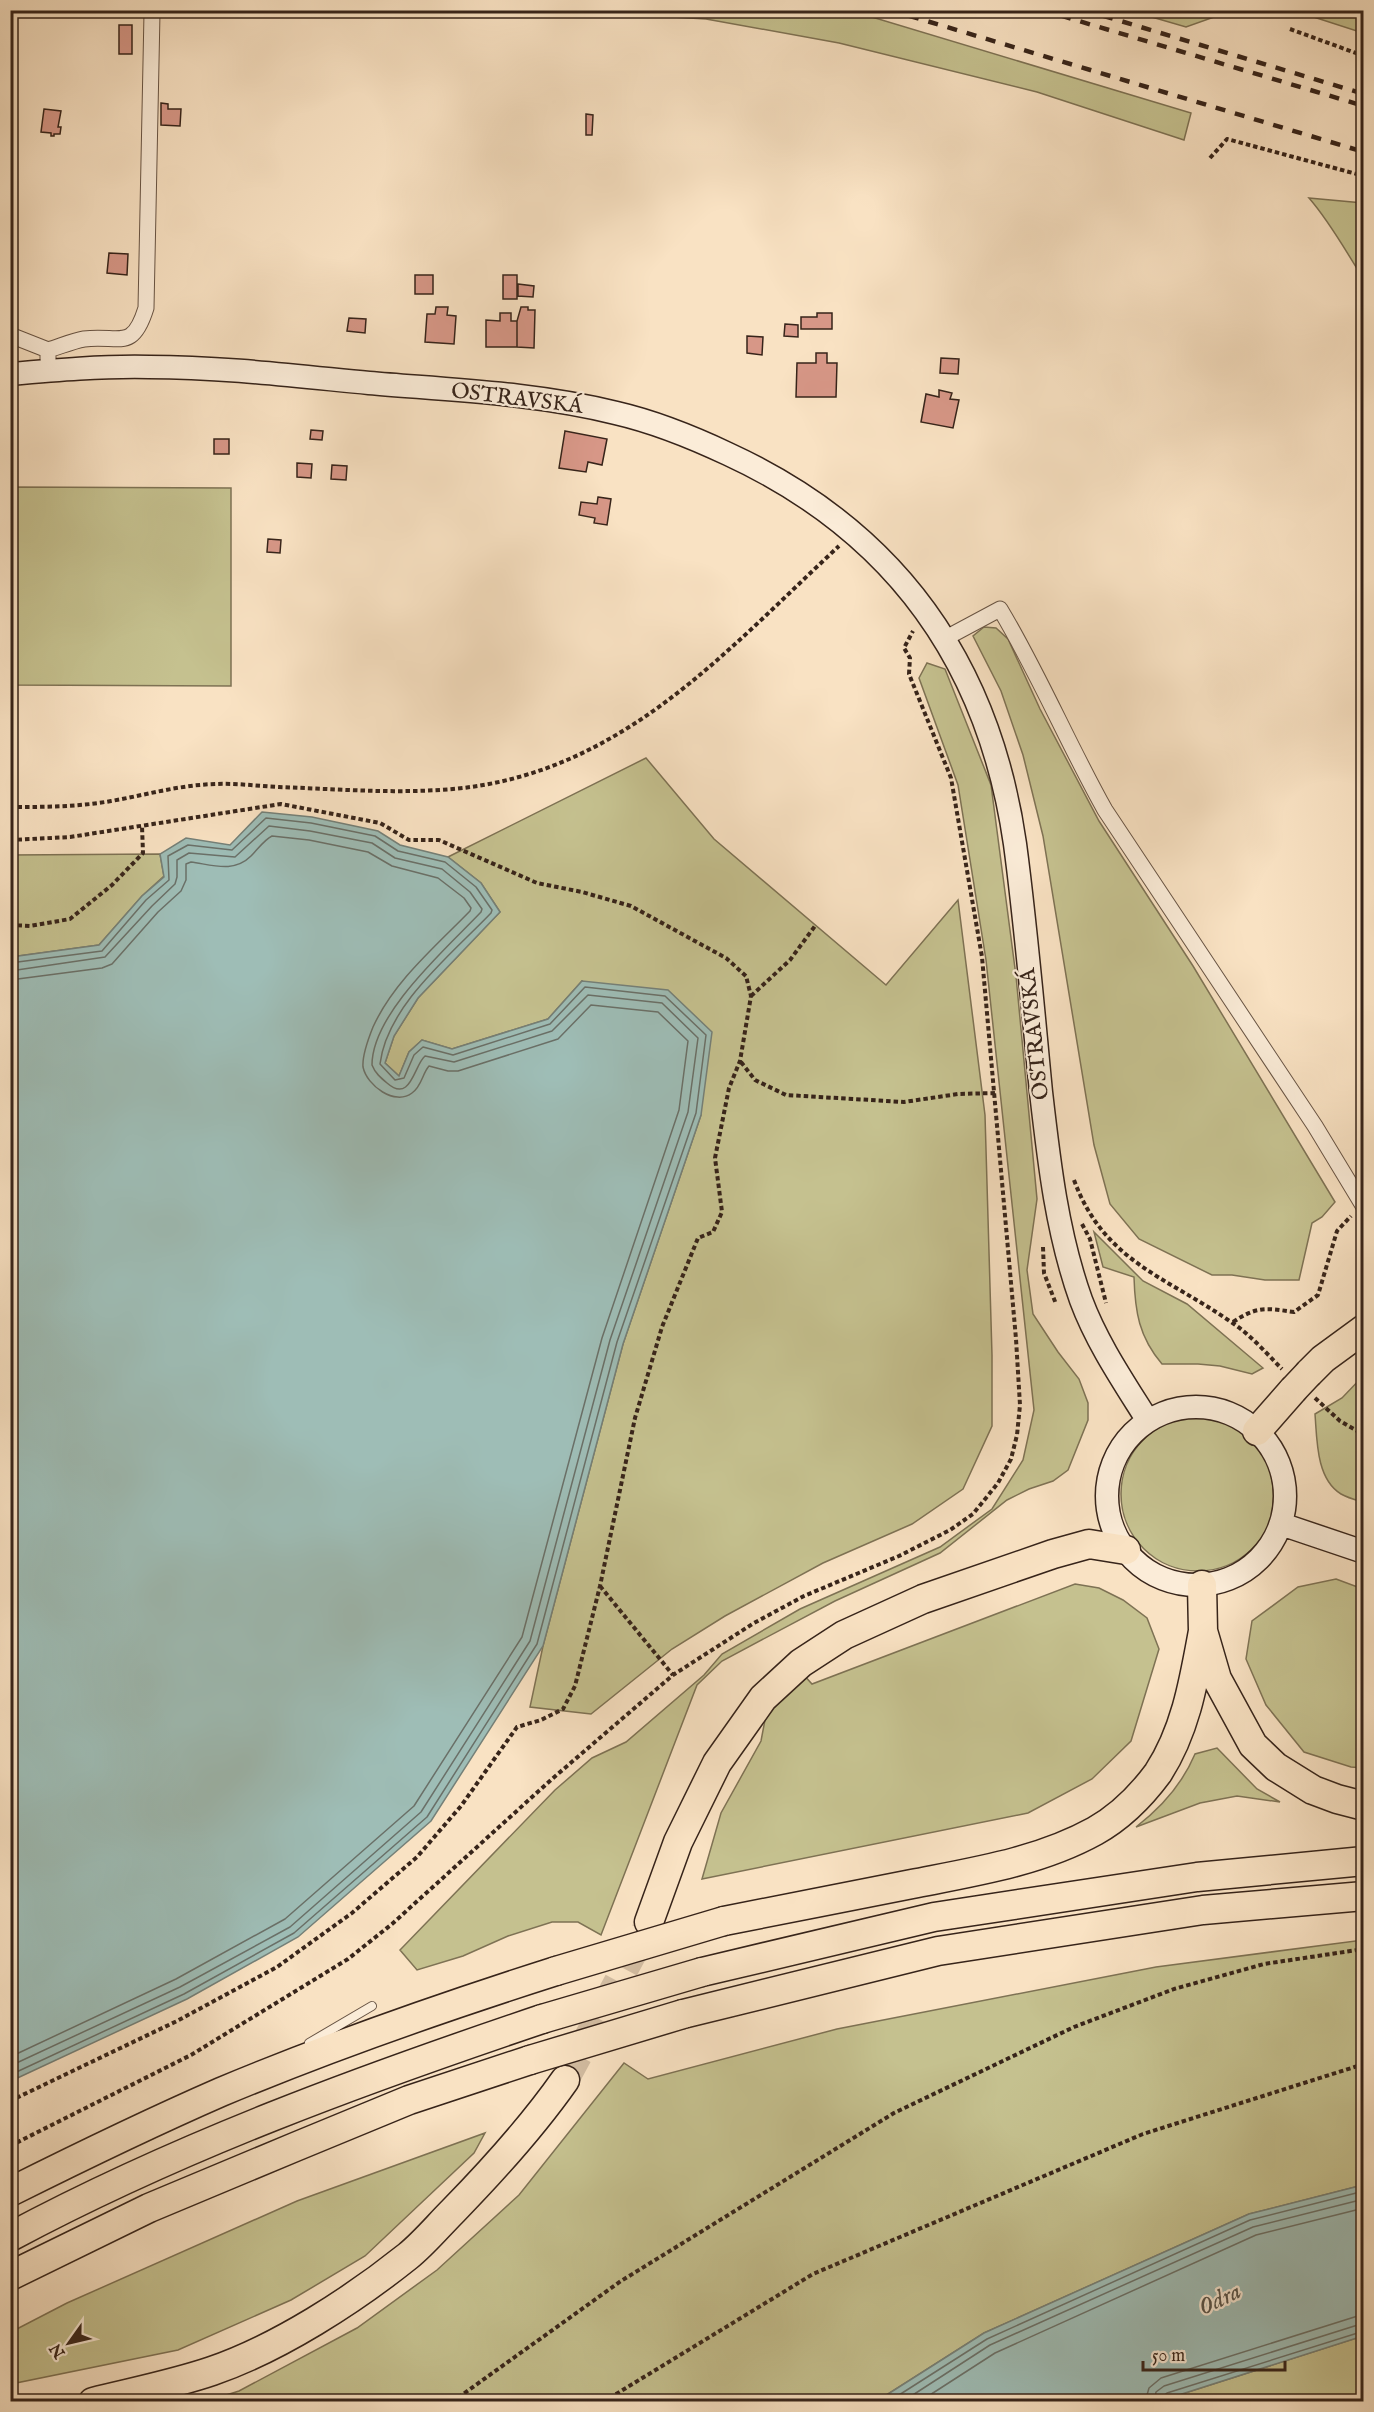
<svg xmlns="http://www.w3.org/2000/svg" width="1374" height="2412" font-family="'IM FELL English',serif">
  <style>
    .green { fill: #c5c18f; stroke: #7e7254; stroke-width: 1.5 }
    .water { fill: #9ebdb6; stroke: #758078; stroke-width: 1.5 }
    .lines { fill: none; stroke-linecap: round; stroke-linejoin: round }
    .shore { stroke: #6a7068; stroke-width: 1.5 }
    .building { fill: #d79787; stroke: #37241a; stroke-width: 1.5 }
    .highway-tunnel { stroke: #d2bca1; stroke-width: 28; stroke-dasharray: 28 14; stroke-linecap: butt }
    .lane-casing { stroke: #685444; stroke-width: 10 }
    .street-casing { stroke: #685444; stroke-width: 17 }
    .secondary-casing { stroke: #37241a; stroke-width: 25 }
    .highway-casing { stroke: #37241a; stroke-width: 31 }
    .path { stroke: #37241a; stroke-width: 4; stroke-dasharray: 4.5 3; stroke-linecap: butt }
    .lane { stroke: #fbecd8; stroke-width: 8 }
    .street { stroke: #fbecd8; stroke-width: 15 }
    .secondary { stroke: #fbecd8; stroke-width: 22 }
    .highway { stroke: #f9e2c3; stroke-width: 28 }
    .rail { stroke: #37241a; stroke-width: 4.5; stroke-dasharray: 10 10; stroke-linecap: butt }
    .highway-bridge-casing { stroke: #37241a; stroke-width: 31; stroke-linecap: butt }
    .highway-bridge { stroke: #f9e2c3; stroke-width: 28 }
    .labels { text-anchor: middle; dominant-baseline: central; stroke-width: 4.5; stroke-linejoin: round; paint-order: stroke }
    .street-label { font-size: 22px; fill: #37241a; stroke: #fbecd8 }
    .water-label { font-size: 24px; font-style: italic; fill: #565249; stroke: #fbecd8 }
  </style>
  <rect width="100%" height="100%" fill="#f9e2c3"/>
  <filter id="stains"><feTurbulence type="fractalNoise" baseFrequency=".00333" numOctaves="4"/><feColorMatrix values="0 0 0 0 .2 0 0 0 0 .09 0 0 0 0 .02 0 0 0 .5 -.17"/></filter>
  <radialGradient id="worn" r=".72"><stop offset=".6" stop-color="#630" stop-opacity="0"/><stop offset="1" stop-color="#630" stop-opacity=".3"/></radialGradient>
  <path class="green" d="M571 11H852L1191 113 1184 140 1037 92 839 43 706 19Z
    M1131 11H1231L1186 27Z
    M1295 11H1363V33Z
    M1309 198 1363 203V278C1345 250 1330 222 1309 198Z
    M11 487 231 488V686L11 685Z
    M984 627 996 628 1008 639 1040 709 1099 821 1193 966 1335 1202 1322 1217 1312 1223 1299 1280H1265L1232 1275H1212L1139 1239 1110 1204 1094 1145 1043 836 1023 755 1001 691 973 636Z
    M927 663 945 669 991 785 1016 976 1037 1199 1027 1270 1033 1314 1058 1352 1079 1379 1088 1403V1420L1068 1470 1053 1481 1029 1489 1007 1500 940 1553 835 1601 722 1661 697 1685 601 1935 578 1922H552L508 1936 463 1956 417 1970 400 1950 555 1790 592 1758 626 1742 704 1675 722 1654 800 1609 940 1547 992 1509 1023 1460 1034 1410 986 960 958 785 919 678Z
    M646 758 714 839 886 985 958 900 985 1115 992 1355V1426L963 1489 912 1524 823 1563 725 1616 672 1649 591 1714 530 1707 543 1646 623 1344 701 1115 582 981 548 1019 452 1049 422 1040 409 1052 399 1076 385 1063 394 1036 418 998 500 912 481 883 448 857Z
    M160 854 164 876 142 896 99 945 11 957 10 855Z
    M1094 1232 1143 1281 1187 1304 1263 1368 1252 1374 1220 1366 1198 1364H1162C1139 1337 1135 1312 1134 1277L1103 1267Z
    M1363 1376V1502C1356 1500 1348 1498 1341 1494 1316 1479 1317 1439 1315 1414L1342 1398Z
    M1121 1494a77 77 0 1 1 154 0a77 77 0 1 1-154 0Z
    M1336 1579 1363 1589V1768L1351 1767 1304 1752 1266 1705 1246 1659 1252 1621 1298 1587Z
    M1075 1584 1099 1588 1123 1600 1147 1618 1159 1649 1131 1741 1092 1779 1028 1813 702 1879 721 1813 761 1741 768 1704 802 1673 812 1684Z
    M1217 1748 1257 1789 1280 1802 1237 1796 1200 1803 1136 1827C1162 1807 1182 1785 1195 1754Z
    M1363 1940V2185L1249 2214 984 2333 877 2401 204 2402 239 2391 357 2328 437 2270 519 2195 624 2063 648 2079 837 2029 1156 1967Z
    M485 2133 474 2153 365 2256 291 2300 178 2350 11 2384V2332L67 2303 297 2201Z
    M1363 2336V2401H1160Z"/>
  <path class="water" d="M262 812 312 817 378 831 400 845 448 857 481 883 500 912 418 998 394 1036 385 1063 399 1076 409 1052 422 1040 452 1049 548 1019 582 981 668 990 712 1032 701 1115 623 1344 543 1646 431 1821 298 1937 187 1999 11 2081V957L99 945 142 896 164 877 160 854 186 838 230 845Z
    M1363 2185V2336L1160 2401H877L984 2333 1249 2214Z"/>
  <g class="lines">
    <path class="shore" d="M10 963 102 951 146 900 169 880 168 856 188 845 232 850 266 818 311 823 375 836 398 851 445 862 476 887 492 910 491 913C452 954 387 1005 380 1064L395 1080 404 1078 414 1055 423 1047 453 1055 550 1024 585 987 665 996 706 1035 696 1113 617 1342 537 1644 427 1817 294 1933 184 1994 10 2075
      M10 971 105 957 152 906 175 884 177 877V860L189 853 235 857 269 826 310 831 372 843 395 858 442 869 470 892 482 909 481 912C447 948 372 1013 372 1065 375 1073 381 1078 387 1083 411 1104 414 1065 425 1056L454 1062 552 1031 588 995 662 1003 698 1038 688 1112 610 1340 530 1641 421 1812 290 1927 180 1987 10 2066
      M10 980 102 968 112 964 158 912 181 891 186 880V864L191 862C213 865 234 873 251 856 258 849 264 840 272 836L309 840 368 852 392 866 438 878 464 898 471 908 470 911C436 946 394 981 373 1027 369 1037 362 1055 363 1067 367 1086 395 1106 412 1093 422 1086 422 1074 429 1066L448 1071H458L558 1039 591 1005 658 1012 688 1041 679 1110 602 1338 522 1637 414 1806 285 1919 176 1979 10 2057
      M888 2402 987 2339 1250 2220 1364 2191
      M902 2402 990 2345 1253 2227 1364 2199
      M919 2402 995 2353 1256 2235 1364 2208
      M1145 2402 1149 2388 1161 2378 1364 2314
      M1154 2402 1156 2392 1164 2386 1364 2323
      M1162 2402 1163 2396 1167 2393 1364 2331"/>
  </g>
  <path class="building" d="M119 25H132V54H119Z
    M161 103 168 104V109H181L180 126 161 125Z
    M44 109 61 111 58 127H61L60 134H54V136H51V133L41 132Z
    M586 114 593 115 592 135H586Z
    M109 253 128 254 127 275 107 273Z
    M415 275H433V294H415Z
    M503 275H517V299H503Z
    M518 284 534 286 533 297 518 296Z
    M436 307H448L447 315 456 316 454 344 425 342 427 314H435Z
    M521 307H528V310H535L534 348 517 347V321Z
    M500 313H511V321H517V347H486V320L500 321Z
    M817 313H832V329H801V317H817Z
    M349 318 366 319 365 333 347 331Z
    M785 324 798 325V337L784 336Z
    M747 336 763 337 762 355 747 353Z
    M816 353H827V363H837L836 397H796L797 363H816Z
    M941 358 959 359 958 374 940 373Z
    M939 390 952 393 950 399 959 400 953 428 921 422 926 394 939 397Z
    M311 430 323 431 322 440 310 439Z
    M565 431 607 439 602 465 588 462 586 472 559 468Z
    M214 439H229V454H214Z
    M297 463 312 464 311 478 297 477Z
    M332 465 347 466 346 480 331 479Z
    M598 497 611 499 607 525 594 523 595 518 579 515 581 502 597 504Z
    M268 539 281 540 280 553 267 552Z"/>
  <g class="lines">
    <path class="highway-tunnel" d="M565 2080 645 1931"/>
    <g class="lane-casing">
      <path id="lane" d="M309 2043 372 2006"/>
    </g>
    <g class="street-casing">
      <path id="street" d="M10 335 48 350V359
        M48 350C59 347 72 341 84 339 119 334 132 353 146 308L152 13 150 10
        M944 639 1000 609C1039 674 1068 744 1105 810L1315 1126 1364 1207"/>
    </g>
    <g class="secondary-casing">
      <path id="secondary" d="M10 374C56 370 103 366 149 367 222 367 296 376 369 383 451 390 536 393 616 413 655 422 692 437 728 454 895 531 989 663 1015 844 1026 926 1033 1010 1041 1092 1049 1162 1057 1233 1081 1300 1097 1343 1123 1381 1148 1421
        M1107 1496a89 89 0 1 1 178 0a89 89 0 1 1-178 0Z
        M1281 1524 1364 1552"/>
    </g>
    <g class="highway-casing">
      <path id="highway" d="M1309 1373 1323 1359 1364 1329
        M1257 1431 1293 1390
        M1202 1585 1203 1631 1217 1679 1253 1745 1276 1767 1313 1790 1337 1799 1364 1806
        M724 1921C787 1909 849 1896 912 1884 973 1872 1039 1862 1095 1831 1120 1817 1141 1796 1158 1773 1186 1730 1194 1680 1203 1631
        M649 1922 678 1842 717 1763 763 1698 801 1663 844 1635 923 1599 1053 1554 1089 1544 1126 1550
        M702 1972 934 1917 1197 1877 1364 1861
        M683 2014 938 1951 1203 1910 1364 1896
        M10 2192C80 2157 150 2123 221 2092 331 2046 443 2007 556 1971
        M10 2237C180 2146 361 2080 542 2019
        M10 2276 149 2208 295 2147 409 2100 530 2060
        M93 2402C133 2392 174 2384 212 2371 279 2348 353 2300 408 2256 424 2243 438 2226 453 2211 493 2170 532 2127 565 2080"/>
    </g>
    <path class="path" d="M1290 29 1364 56
      M1210 158 1227 139 1364 176
      M10 807C44 807 78 807 111 801 146 795 179 785 215 784 236 783 257 786 279 787 336 789 395 794 453 789 620 774 724 653 839 546
      M10 840 70 837 281 804 380 823 409 840H439L537 883 582 892 631 906 726 958 746 976 751 996 740 1061 729 1088 715 1158 722 1212 713 1232 698 1238 662 1327 635 1418 600 1586 575 1686 563 1709 541 1720 517 1727 461 1806 417 1857 352 1913 277 1967 177 2021 10 2101
      M10 925 30 926 70 919 112 885 143 853 142 826
      M751 996 790 960 815 926
      M741 1062 755 1080 786 1095 904 1102 958 1094 996 1093
      M1074 1180C1104 1262 1167 1277 1231 1322 1250 1334 1266 1353 1282 1369
      M1082 1224 1090 1239 1106 1303
      M1043 1247 1044 1273 1056 1304
      M1233 1322C1257 1306 1266 1308 1294 1312L1318 1295 1337 1231 1351 1216
      M1315 1398 1340 1421 1364 1435
      M600 1586 673 1675
      M10 2146 191 2055 348 1959 392 1924 552 1779 673 1675 754 1623 804 1596 899 1556 950 1530 973 1514 998 1483 1011 1459 1017 1435 1020 1405 1016 1339 982 957 951 778 909 674 910 658 904 648 913 631
      M452 2402 621 2281 894 2113 1074 2027 1174 1989 1264 1964 1364 1949
      M603 2402 813 2274 1143 2134 1364 2064"/>
    <use href="#lane" class="lane"/>
    <use href="#street" class="street"/>
    <use href="#secondary" class="secondary"/>
    <use href="#highway" class="highway"/>
    <path class="rail" d="M890 10 1364 152
      M1042 10 1364 106
      M1084 10 1364 94"/>
    <g class="highway-bridge-casing">
      <path id="highway-bridge" d="M1293 1390 1309 1373
        M556 1971 724 1921
        M542 2019 702 1972
        M530 2060 683 2014"/>
    </g>
    <use href="#highway-bridge" class="highway-bridge"/>
  </g>
  <g class="labels">
    <g class="street-label">
      <text transform="translate(517 399) rotate(7)">OSTRAVSKÁ</text>
      <text transform="translate(1035 1034) rotate(-96)">OSTRAVSKÁ</text>
    </g>
    <g class="water-label">
      <text transform="translate(1220 2300) rotate(-26)">Odra</text>
    </g>
  </g>
  <rect width="1374" height="2412" fill="none" stroke="#f9e2c3" stroke-width="36"/>
  <rect x="12" y="12" width="1350" height="2388" fill="none" stroke="#37241a" stroke-width="3"/>
  <rect x="18" y="18" width="1338" height="2376" fill="none" stroke="#37241a" stroke-width="1.5"/>
  <g transform="translate(69 2343) rotate(236)" stroke="#fbecd8" stroke-width="4.5" paint-order="stroke">
  <path d="M0-4.5L10 22L0 15L-10 22Z" fill="#37241a"/>
  <text y="-9" font-size="16" font-weight="bold" text-anchor="middle" fill="#37241a">N</text>
  </g>
  <path d="M1143 2361v9h142v-9" fill="none" stroke="#37241a" stroke-width="3"/>
  <text x="1152" y="2361" font-size="18" fill="#37241a" stroke="#fbecd8" stroke-width="4.5" paint-order="stroke">50 m</text>
  <rect width="100%" height="100%" filter="url(#stains)"/>
  <rect width="100%" height="100%" fill="url(#worn)"/>
</svg>
